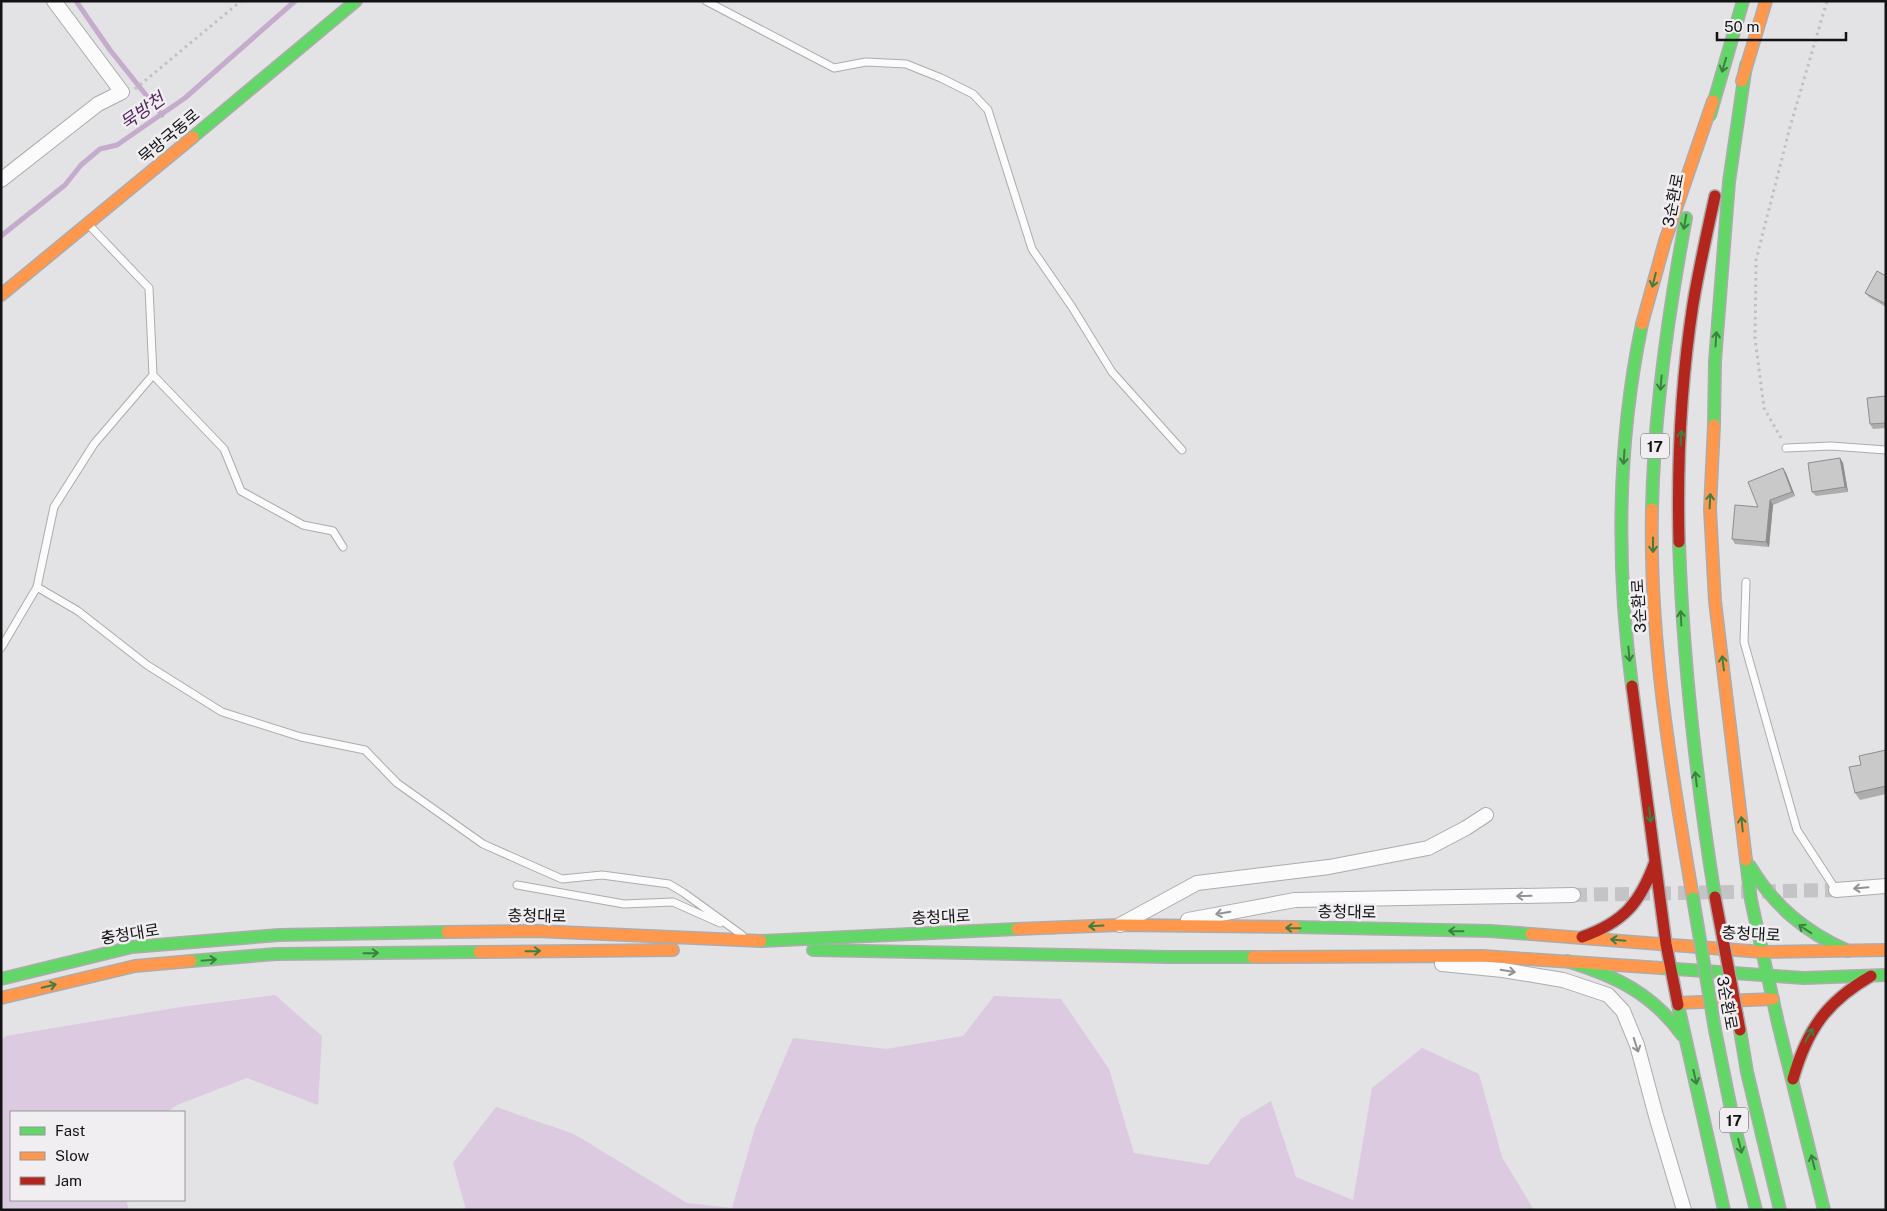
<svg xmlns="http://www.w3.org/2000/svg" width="1887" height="1211" font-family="'Public Sans','Noto Sans KR',sans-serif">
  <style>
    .green { fill: #dccae1 }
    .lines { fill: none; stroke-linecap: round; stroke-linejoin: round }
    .stream { stroke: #c5abcc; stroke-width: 5 }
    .street-tunnel { stroke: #c4c3c5; stroke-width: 14; stroke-dasharray: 14 7; stroke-linecap: butt }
    .lane-casing { stroke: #adacad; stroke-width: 9 }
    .street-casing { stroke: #adacad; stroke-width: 16 }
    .fast-casing { stroke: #adacad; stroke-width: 14 }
    .slow-casing { stroke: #adacad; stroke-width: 14 }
    .jam-casing { stroke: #adacad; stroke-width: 14 }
    .path { stroke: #c0c0c0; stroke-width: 3; stroke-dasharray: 2.5 4; stroke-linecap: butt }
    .lane { stroke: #fbfbfb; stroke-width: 7 }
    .street { stroke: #fbfbfb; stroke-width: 14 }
    .fast { stroke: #63d668; stroke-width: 11 }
    .slow { stroke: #ff974d; stroke-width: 11 }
    .jam { stroke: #b3261e; stroke-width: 11 }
    .fast-bridge-casing { stroke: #adacad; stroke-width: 14; stroke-linecap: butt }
    .jam-bridge-casing { stroke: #adacad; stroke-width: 14; stroke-linecap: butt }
    .fast-bridge { stroke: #63d668; stroke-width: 11 }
    .jam-bridge { stroke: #b3261e; stroke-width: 11 }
    .wall { fill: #adadae }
    .shaded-wall { fill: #8d8d8d }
    .building { fill: #c9c9ca; stroke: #8d8d8d }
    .oneway { stroke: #3f7e42 }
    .oneway2 { stroke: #939293 }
    .labels { text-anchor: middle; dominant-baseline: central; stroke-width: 5; stroke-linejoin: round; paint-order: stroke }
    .shield { fill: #f1eef2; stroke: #565457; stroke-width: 1 }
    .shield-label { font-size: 15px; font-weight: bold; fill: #131214 }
    .street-label { font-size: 16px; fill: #131214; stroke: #f1eef2 }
    .water-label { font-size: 18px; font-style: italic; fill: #552860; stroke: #f1eef2 }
  </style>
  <rect width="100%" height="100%" fill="#e3e2e4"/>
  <path class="green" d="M275 995 322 1036 318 1105 247 1078 177 1105 167 1112H11V1200H126L129 1210H1V1040L6 1036 181 1007Z
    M994 996 1061 999 1109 1069 1134 1153 1208 1165 1241 1119 1271 1101 1296 1177 1353 1200 1372 1088 1422 1048 1479 1074 1502 1157 1534 1210H466L453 1163 496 1107 574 1134 687 1203 732 1208 755 1128 793 1038 886 1049 963 1036Z"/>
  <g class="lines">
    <path class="stream" d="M76 1 110 50 162 115
      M1 236 65 185 81 165 100 149 117 145 185 98 295 1"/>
    <path class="street-tunnel" d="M1573 895 1836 890"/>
    <g class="lane-casing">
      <path id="lane" d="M706 1 834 68 866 62 906 64 941 78 973 94 988 110 1032 249 1072 307 1112 372 1182 450
        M153 375 224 449 241 491 303 525 333 531 343 547
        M1786 448 1831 446 1886 450
        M1746 582 1744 642 1797 830 1836 890
        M37 587 78 611 147 665 222 712 301 737 365 750 397 783 483 844 562 879 602 875 669 884 684 893 742 935
        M1 648 37 587 54 507 94 444 153 375 149 288 88 224
        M517 885 624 904 673 902 720 923"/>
    </g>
    <g class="street-casing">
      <path id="street" d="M1 180 98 104 122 92 54 1
        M1836 890 1886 886
        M1188 920 1295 900 1573 895
        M1120 925 1197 883 1329 867 1428 848 1466 828 1486 815
        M1442 964 1503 970 1563 980 1608 995 1623 1011 1637 1045 1656 1116 1684 1210"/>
    </g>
    <g class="fast-casing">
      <path id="fast" d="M1710 115 1743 1
        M193 137 356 1
        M1714 425 1715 361 1729 182 1746 65
        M1652 509C1654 411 1668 314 1686 218
        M1679 542C1683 662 1696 778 1715 897
        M1632 686C1616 566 1617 444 1642 324
        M1746 860 1751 900 1778 1023 1824 1210
        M1750 866C1774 906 1805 932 1848 951
        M1295 927 1490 931 1531 934
        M761 941 1017 929
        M813 950 1169 957H1253
        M191 961 276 954 479 952
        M1567 961C1615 976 1652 993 1682 1035
        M1661 968 1804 978 1886 975
        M1 979 132 947 279 935 447 932
        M1678 1005 1724 1210
        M1715 1030 1734 1124 1756 1210
        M1740 1030 1747 1072 1780 1210"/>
    </g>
    <g class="slow-casing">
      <path id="slow" d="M1742 81 1766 1
        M1 295 193 137
        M1642 324 1665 241 1713 101
        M1714 425 1710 509 1715 601 1746 860
        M1652 509C1649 639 1671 770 1693 898
        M1017 929 1119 925 1295 927
        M447 932 536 931 761 941
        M1531 934 1762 952 1886 950
        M479 952 673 950
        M1253 957 1483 956 1661 968
        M1 998 135 966 191 961
        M1678 1003 1773 999"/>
    </g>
    <g class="jam-casing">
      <path id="jam" d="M1679 542C1677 463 1681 382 1693 304 1699 268 1707 232 1715 196
        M1632 686 1666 944 1678 1005
        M1582 937C1624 922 1640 903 1655 862
        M1793 1079C1807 1030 1826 1002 1871 976"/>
    </g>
    <path class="path" d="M135 89 241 1
      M1781 438 1764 408 1755 338 1756 260 1790 127 1827 1"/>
    <use href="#lane" class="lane"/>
    <use href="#street" class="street"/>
    <use href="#fast" class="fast"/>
    <use href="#slow" class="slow"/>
    <use href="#jam" class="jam"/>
    <g class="fast-bridge-casing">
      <path id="fast-bridge" d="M1693 898 1715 1030"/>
    </g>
    <g class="jam-bridge-casing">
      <path id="jam-bridge" d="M1715 897 1740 1030"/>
    </g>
    <use href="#fast-bridge" class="fast-bridge"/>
    <use href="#jam-bridge" class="jam-bridge"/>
  </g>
  <path class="wall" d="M1886 276V307L1869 297 1865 293Z
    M1886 396V428L1873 429 1870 424Z
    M1840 458 1843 463 1848 492 1816 496 1812 492Z
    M1783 468 1786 473 1795 496 1773 505 1769 547 1735 544 1732 539 1758 507Z
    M1886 750V794L1860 800 1855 793 1861 765Z"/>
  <path class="shaded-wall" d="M1840 458 1843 463 1848 492 1845 487Z
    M1783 468 1786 473 1795 496 1792 492Z
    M1770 500 1773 505 1769 547 1766 542Z"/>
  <path class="building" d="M1877 271 1886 276V304L1865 293Z
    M1886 396V423L1870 424 1867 398Z
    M1840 458 1845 487 1812 492 1808 463Z
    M1783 468 1792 492 1770 500 1766 542 1732 539 1735 505 1758 507 1748 482Z
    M1886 750V786L1855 793 1849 767 1861 765 1859 756Z"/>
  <defs><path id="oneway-shaft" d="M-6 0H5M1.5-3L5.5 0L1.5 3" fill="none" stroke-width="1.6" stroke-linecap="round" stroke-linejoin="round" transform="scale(1.25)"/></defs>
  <g class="oneway">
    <use href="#oneway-shaft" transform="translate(1724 65) rotate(107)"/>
    <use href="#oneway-shaft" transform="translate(1685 222) rotate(100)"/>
    <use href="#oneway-shaft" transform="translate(1654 280) rotate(104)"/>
    <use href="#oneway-shaft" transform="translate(1716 339) rotate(-86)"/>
    <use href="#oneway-shaft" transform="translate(1661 383) rotate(95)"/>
    <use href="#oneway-shaft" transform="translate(1681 438) rotate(-87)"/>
    <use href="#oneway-shaft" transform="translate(1624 457) rotate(94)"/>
    <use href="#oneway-shaft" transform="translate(1710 501) rotate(-87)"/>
    <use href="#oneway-shaft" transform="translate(1653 545) rotate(90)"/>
    <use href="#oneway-shaft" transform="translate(1681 618) rotate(-93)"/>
    <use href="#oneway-shaft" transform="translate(1629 654) rotate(85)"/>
    <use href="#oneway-shaft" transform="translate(1723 663) rotate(-97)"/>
    <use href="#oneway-shaft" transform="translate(1696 779) rotate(-97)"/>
    <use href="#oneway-shaft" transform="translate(1650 815) rotate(83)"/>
    <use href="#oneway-shaft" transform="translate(1742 824) rotate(-96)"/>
    <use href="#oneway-shaft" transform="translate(1096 926) rotate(177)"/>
    <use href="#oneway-shaft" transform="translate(1293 928) rotate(-179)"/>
    <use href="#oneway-shaft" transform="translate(1805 929) rotate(-146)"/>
    <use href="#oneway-shaft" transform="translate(1456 931) rotate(-179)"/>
    <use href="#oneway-shaft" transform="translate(1618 940) rotate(-175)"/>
    <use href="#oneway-shaft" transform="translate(533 951) rotate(-1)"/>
    <use href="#oneway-shaft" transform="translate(371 953) rotate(-1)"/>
    <use href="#oneway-shaft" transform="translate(209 960) rotate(-5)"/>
    <use href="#oneway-shaft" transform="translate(49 986) rotate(-13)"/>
    <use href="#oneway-shaft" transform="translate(1809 1035) rotate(-61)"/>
    <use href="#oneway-shaft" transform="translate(1695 1077) rotate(77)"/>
    <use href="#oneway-shaft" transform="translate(1740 1146) rotate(76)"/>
    <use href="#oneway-shaft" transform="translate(1813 1162) rotate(-104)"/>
  </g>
  <g class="oneway2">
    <use href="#oneway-shaft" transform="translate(1861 888) rotate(175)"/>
    <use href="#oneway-shaft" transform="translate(1524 896) rotate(179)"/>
    <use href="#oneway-shaft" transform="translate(1223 913) rotate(170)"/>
    <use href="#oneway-shaft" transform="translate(1508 971) rotate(9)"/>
    <use href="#oneway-shaft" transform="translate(1636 1045) rotate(72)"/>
  </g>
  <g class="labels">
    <g class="shield">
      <rect x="1641" y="433.5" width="28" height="25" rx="4"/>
      <rect x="1720" y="1107.5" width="28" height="25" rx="4"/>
    </g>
    <g class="shield-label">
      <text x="1655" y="446">17</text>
      <text x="1734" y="1120">17</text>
    </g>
    <g class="street-label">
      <text transform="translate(169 136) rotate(-40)">묵방국동로</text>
      <text transform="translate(1673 200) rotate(-79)">3순환로</text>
      <text transform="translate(1639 606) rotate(-93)">3순환로</text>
      <text transform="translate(1347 912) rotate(1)">충청대로</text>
      <text transform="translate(537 916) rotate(1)">충청대로</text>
      <text transform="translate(941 917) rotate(-3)">충청대로</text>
      <text transform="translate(130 934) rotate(-9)">충청대로</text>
      <text transform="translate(1751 934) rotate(3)">충청대로</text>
      <text transform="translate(1727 1003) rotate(80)">3순환로</text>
    </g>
    <g class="water-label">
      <text transform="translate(142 111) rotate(-35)">묵방천</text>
    </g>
  </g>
  <rect width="1887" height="1211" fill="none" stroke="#131214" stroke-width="5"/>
  <rect x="10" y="1111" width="175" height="90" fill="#f1eef2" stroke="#989699"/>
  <rect x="20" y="1127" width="25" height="8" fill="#63d668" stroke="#989699"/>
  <text x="55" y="1136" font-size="15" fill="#131214">Fast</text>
  <rect x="20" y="1152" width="25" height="8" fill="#ff974d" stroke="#989699"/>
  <text x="55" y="1161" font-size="15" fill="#131214">Slow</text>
  <rect x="20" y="1177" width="25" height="8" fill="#b3261e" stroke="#989699"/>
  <text x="55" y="1186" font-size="15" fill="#131214">Jam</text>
  <path d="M1717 32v8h129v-8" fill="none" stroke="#131214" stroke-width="2.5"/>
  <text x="1724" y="32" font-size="15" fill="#131214" stroke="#f1eef2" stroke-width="4" paint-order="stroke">50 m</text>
</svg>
